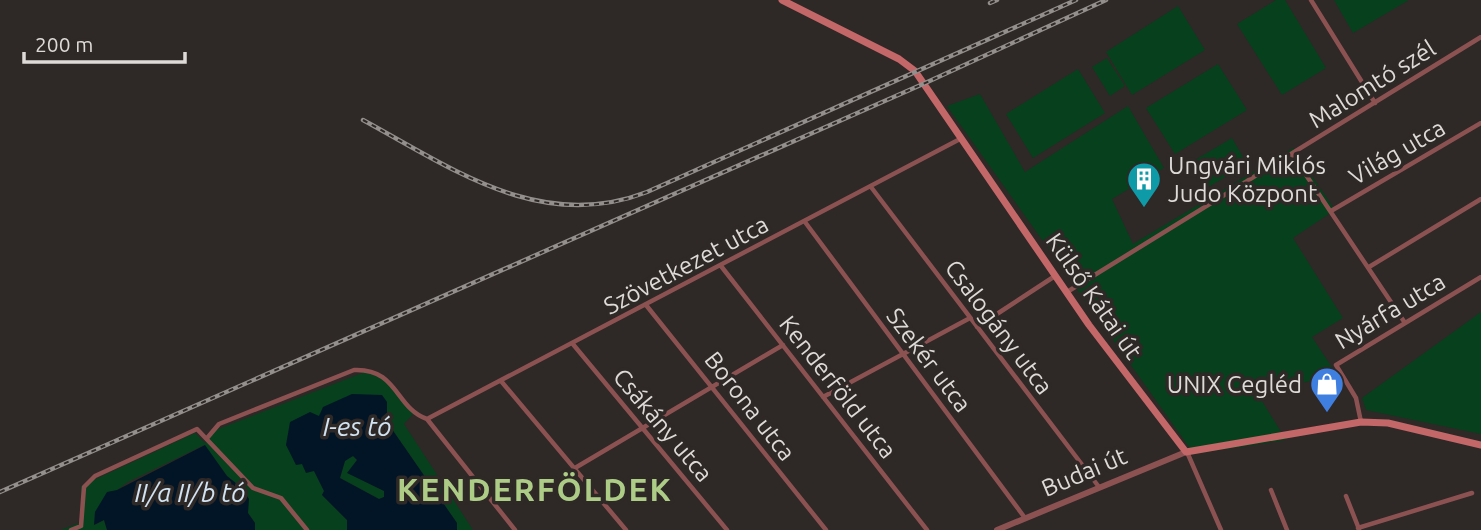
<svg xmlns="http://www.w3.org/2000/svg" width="1481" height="530" font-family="Ubuntu,sans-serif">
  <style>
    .green { fill: #07401c }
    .water { fill: #011526; fill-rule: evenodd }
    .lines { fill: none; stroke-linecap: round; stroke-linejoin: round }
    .minor { stroke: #8c5252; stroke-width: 4.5 }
    .tertiary { stroke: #8c5252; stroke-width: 6 }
    .secondary { stroke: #c36768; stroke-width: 7 }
    .rail-casing { stroke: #938f8d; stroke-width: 4.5 }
    .rail { stroke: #2e2826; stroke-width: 2; stroke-dasharray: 5; stroke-linecap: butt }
    .labels { text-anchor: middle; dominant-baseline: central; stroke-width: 7; stroke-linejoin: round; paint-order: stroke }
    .street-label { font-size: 24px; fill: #dddad8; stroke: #2e2826 }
    .poi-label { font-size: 24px; fill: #dddad8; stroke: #2e2826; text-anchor: start }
    .water-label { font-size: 26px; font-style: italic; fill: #d1e3f2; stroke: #2e2826 }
    .district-label { font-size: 32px; font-weight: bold; letter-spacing: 2px; fill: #adcd87; stroke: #2e2826 }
  </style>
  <rect width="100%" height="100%" fill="#2e2826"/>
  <path class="green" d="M1276 0H1285L1326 68 1282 95 1237 24Z
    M1334 0H1409L1353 33Z
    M1178 6 1205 50 1132 95 1106 52Z
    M1107 58 1125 86 1110 96 1092 67Z
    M1218 64 1247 110 1175 154 1146 108Z
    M1078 69 1105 113 1033 158 1006 114Z
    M980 94 1025 172 1128 106 1164 168 1112 199 1133 244 1293 148 1335 210 1293 238 1343 318 1312 337 1337 375 1257 393 1286 440 1194 454 947 106Z
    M1232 138 1247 164 1205 189 1190 163Z
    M1481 312V434L1366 410 1362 398Z
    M365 372 386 380 414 413 404 424 473 530H457V523L387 422V402L302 464 314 471 324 491 322 495 347 520V530H255V523L248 513V499L242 488 227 476 204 445 128 482 117 490 95 525 104 520 107 530H61L81 522V486L195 433 205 443 216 430Z
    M353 456 357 460 348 473 384 491V497L379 499 340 478 345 460Z"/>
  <path class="water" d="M352 394 382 395 387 402V422L457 523V530H347V520L322 495 324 491 314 471 306 473 302 464 296 465 286 445 290 422 310 412 319 416 323 407ZM353 456 357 460 347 473 384 491V497L379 499 340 478 345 461Z
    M205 445 227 476 242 488 249 499 248 513 255 523V530H107L104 520 94 525 95 512 107 492 117 490Z"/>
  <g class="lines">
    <path class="minor" d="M1311 0 1375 103
      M1292 154 1405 323
      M871 187 1099 487
      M1331 211 1481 123
      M805 222 1025 518
      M721 266 927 530
      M1369 267 1481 199
      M1067 292 1481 37
      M646 305 826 530
      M977 327 1055 276
      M572 343 727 530
      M501 381 626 530
      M823 397 970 318
      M427 419 960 139
      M1361 422 1356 398 1336 365 1481 277
      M208 437 219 424 354 370C398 368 395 408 427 419L515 530
      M1187 452 1221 530
      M575 468 783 345
      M1271 490 1287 530
      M1346 496 1359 529
      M81 526 84 487 95 476 197 429 253 488 281 498 307 530
      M1358 528 1472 493
      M71 530 81 526"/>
    <path class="tertiary" d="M997 530 1186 452"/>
    <path class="secondary" d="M782 0 899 59 915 71 1089 325 1186 452 1361 422 1388 423 1481 445"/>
    <g class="rail-casing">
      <path id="rail" d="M990 3 997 0
        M363 120C453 169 541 233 647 192L1076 0
        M0 492 923 84 1106 0"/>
    </g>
    <use href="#rail" class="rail"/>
  </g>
  <defs>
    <g id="building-pin" transform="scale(1.75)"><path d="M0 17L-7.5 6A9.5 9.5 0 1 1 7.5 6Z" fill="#0f9aa8" stroke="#2e2826"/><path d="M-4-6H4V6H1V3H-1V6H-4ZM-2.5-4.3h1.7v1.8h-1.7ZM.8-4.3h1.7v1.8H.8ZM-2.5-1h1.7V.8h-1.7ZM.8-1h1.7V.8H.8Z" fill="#fff"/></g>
    <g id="shop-pin" transform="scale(1.75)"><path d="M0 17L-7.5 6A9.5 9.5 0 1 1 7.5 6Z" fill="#3f7fe0" stroke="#2e2826"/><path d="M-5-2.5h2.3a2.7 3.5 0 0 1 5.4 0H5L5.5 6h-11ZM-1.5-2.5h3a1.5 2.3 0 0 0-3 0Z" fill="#fff"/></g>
  </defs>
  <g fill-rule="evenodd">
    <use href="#building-pin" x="1144" y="179"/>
    <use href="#shop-pin" x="1327" y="384"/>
  </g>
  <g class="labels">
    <g class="street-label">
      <text transform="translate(1372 84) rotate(-32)">Malomtó szél</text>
      <text transform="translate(1397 152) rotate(-30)">Világ utca</text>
      <text transform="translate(686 265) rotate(-28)">Szövetkezet utca</text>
      <text transform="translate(1094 296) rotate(55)">Külső Kátai út</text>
      <text transform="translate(1390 311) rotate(-31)">Nyárfa utca</text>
      <text transform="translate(999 327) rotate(53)">Csalogány utca</text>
      <text transform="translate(929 360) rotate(53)">Szekér utca</text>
      <text transform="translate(838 387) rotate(52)">Kenderföld utca</text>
      <text transform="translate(750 406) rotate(52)">Borona utca</text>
      <text transform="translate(663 425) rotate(50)">Csákány utca</text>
      <text transform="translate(1084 472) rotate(-23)">Budai út</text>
    </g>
    <g class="poi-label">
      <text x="1168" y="165">Ungvári Miklós<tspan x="1168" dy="28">Judo Központ</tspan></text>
      <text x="1302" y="384" text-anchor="end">UNIX Cegléd</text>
    </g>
    <g class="water-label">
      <text x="357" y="426">I-es tó</text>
      <text x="190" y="492">II/a II/b tó</text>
    </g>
    <g class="district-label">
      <text x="535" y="489">KENDERFÖLDEK</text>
    </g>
  </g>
  <path d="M24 52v10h161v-10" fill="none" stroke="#dddad8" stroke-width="3.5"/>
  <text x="35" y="52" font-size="21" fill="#dddad8" stroke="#2e2826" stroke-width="5" paint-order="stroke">200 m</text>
</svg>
